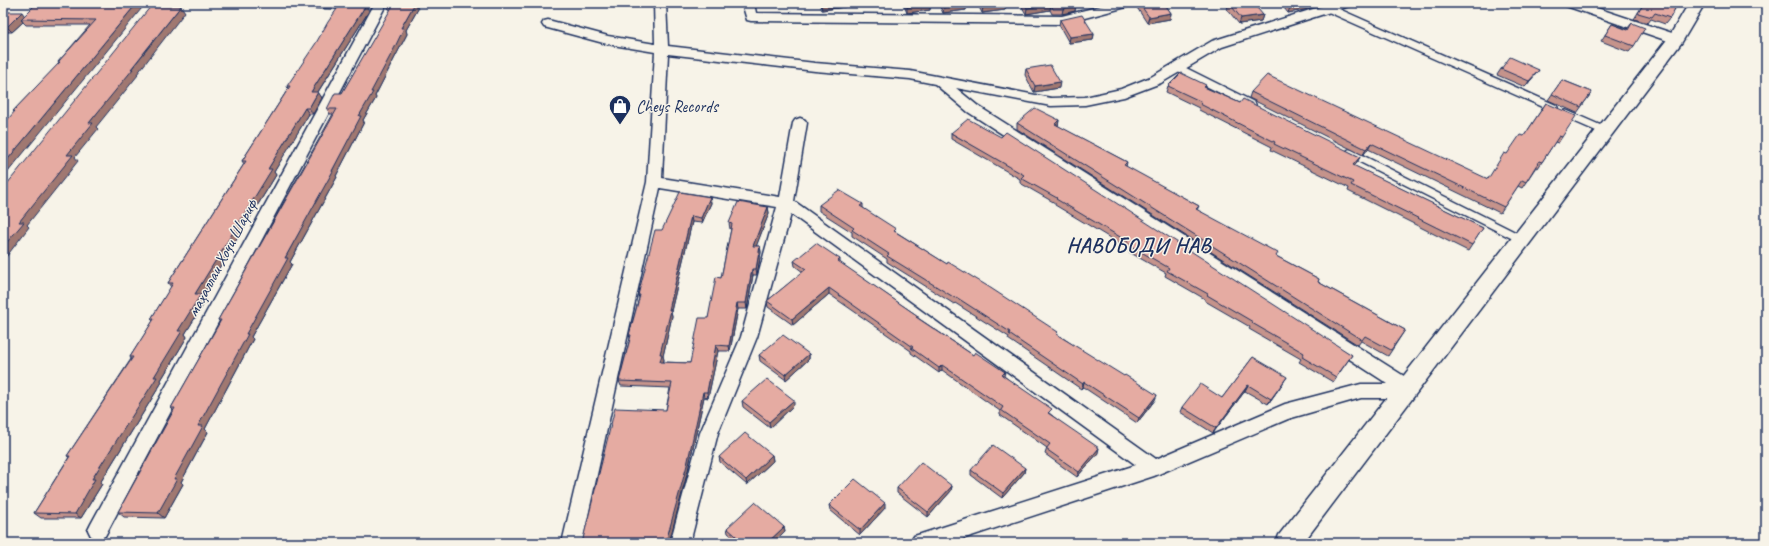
<svg xmlns="http://www.w3.org/2000/svg" width="1769" height="546" font-family="Caveat,sans-serif">
  <style>
    .lines { fill: none; stroke-linecap: round; stroke-linejoin: round }
    .service-casing { stroke: #1b2f5e; stroke-width: 10 }
    .minor-casing { stroke: #1b2f5e; stroke-width: 3 }
    .tertiary-casing { stroke: #1b2f5e; stroke-width: 3 }
    .service { stroke: #f7f3e8; stroke-width: 7 }
    .minor { fill: #f7f3e8; fill-rule: evenodd }
    .tertiary { fill: #f7f3e8; fill-rule: evenodd }
    .wall { fill: #c5938b; stroke: #1b2f5e }
    .shaded-wall { fill: #a07871; stroke: #1b2f5e }
    .building { fill: #e5aba2; stroke: #1b2f5e }
    .labels { text-anchor: middle; dominant-baseline: central; stroke-width: 3; stroke-linejoin: round; paint-order: stroke }
    .poi-label { font-size: 17px; fill: #1b2f5e; stroke: #f7f3e8; text-anchor: start }
    .street-label { font-size: 17px; fill: #1b2f5e; stroke: #f7f3e8 }
    .district-label { font-size: 21px; font-weight: bold; letter-spacing: 1px; fill: #1b2f5e; stroke: #f7f3e8 }
  </style>
  <rect width="100%" height="100%" fill="#f7f3e8"/>
  <filter id="ink" filterUnits="userSpaceOnUse"><feTurbulence type="fractalNoise" baseFrequency=".025" numOctaves="2"/><feDisplacementMap in="SourceGraphic" scale="8" xChannelSelector="R" yChannelSelector="G"/><feConvolveMatrix kernelMatrix="1 2 1 2 8 2 1 2 1" color-interpolation-filters="sRGB"/></filter>
  <g filter="url(#ink)">
    <g class="lines">
      <g class="service-casing">
        <path id="service" d="M1328 8 1554 108
          M1178 68 1252 105
          M1566 114 1605 131
          M1350 153 1521 239"/>
      </g>
      <g class="minor-casing">
        <path id="minor" d="M284 3H365L366 5 364 8 360 9 290 7 286 6Z
          M375 3H385L386 5 105 536 98 539 91 536 88 530 91 524Z
          M654 3H666L668 46 815 63 910 71 1051 98 1085 97 1121 89 1151 77 1212 41 1332 3H1351L1349 6 1222 47 1161 83 1124 97 1085 105 1051 106 956 88 978 106 1415 383 1418 388C1415 394 1413 396 1407 398H1361L1288 419 1154 476 950 543H911L914 536 921 534 1136 465 791 214 757 337 718 433 690 543H670L700 433 741 337 777 207 660 188 582 543H562L647 182 655 52 607 44 544 27 542 24 544 21 548 20 608 36 655 44ZM668 54 815 71 910 79 935 84 968 112 1388 384H1361L1285 404 1156 459 794 201 807 123 805 120 800 118 795 120 793 123 780 197 662 178Z
          M742 3H754L756 13 1062 16 1112 3H1132L1130 6 1062 24 751 21 747 20Z
          M1564 3H1582L1681 36 1682 39 1681 42H1671L1566 6Z"/>
      </g>
      <g class="tertiary-casing">
        <path id="tertiary" d="M1689 3H1705L1682 42 1303 543H1276L1279 535 1669 37Z"/>
      </g>
      <use href="#service" class="service"/>
      <use href="#minor" class="minor"/>
      <use href="#tertiary" class="tertiary"/>
    </g>
    <path class="wall" d="M146 3 14 112 13 111 59 64 58 62 90 25H26L23 22 12 32H3V12L25 16Z
      M819 3H845V7L822 10Z
      M903 3H930V10L907 13Z
      M938 3H966V10L943 13Z
      M977 3H1005V10L982 13Z
      M1020 3H1093L1076 6 1075 11 1062 14H1052L1050 10 1026 14Z
      M1134 3H1164L1171 13 1170 19 1147 23Z
      M1229 3 1263 15 1261 21 1239 24 1227 9Z
      M1280 3H1311L1309 9 1288 13Z
      M1644 3H1678L1670 18 1665 24 1651 19 1648 23 1634 19Z
      M386 4 418 9 406 30 407 34 375 96 376 98 363 120 364 122 336 176 337 177 290 262 292 264 251 337 253 339 205 429 208 432 181 482 183 484 164 518 124 517 118 512 173 410 171 408 220 322 218 320 333 114H330L327 109 342 93 391 10 389 9Z
      M369 11 318 92 322 98 313 114H309L288 148 274 172 276 175 202 296 206 300 185 334 187 337 161 380 162 382 100 483 102 484 81 518H41L34 513 69 457 67 456 131 359 130 357 153 321 151 319 171 287 168 283 244 164 242 161 288 89 287 86Z
      M1060 20 1094 34 1093 40 1069 43 1059 25Z
      M1632 23 1634 46 1629 52 1601 41 1612 24 1627 29Z
      M1026 69 1059 88 1034 92 1025 75Z
      M1501 69 1539 70 1535 75 1525 87 1497 75Z
      M1562 80 1592 92 1577 113 1548 100Z
      M1168 86 1205 87 1240 103 1360 157 1354 166 1483 228 1468 251 1348 191 1349 188 1271 150 1272 147 1199 110V108L1166 92Z
      M1251 92 1488 179 1507 154 1524 136 1546 103 1562 137 1558 143 1555 142 1538 168 1536 167 1522 188 1518 186 1500 213 1368 149 1363 155 1249 98Z
      M1059 120 1058 126 1127 162 1126 167 1199 206 1197 210 1276 256 1319 279 1318 282 1405 330 1388 356 1361 341 1358 345 1017 129V123Z
      M951 133 1352 355 1333 382 1299 362 1301 359 1249 329 1250 327 1205 301V299L1165 276 1166 273 1129 252 1130 250 1055 205V203L1020 183V179L951 139Z
      M710 197 711 203 702 223 692 222 671 311 672 316 663 356 664 360 663 362 690 363 708 318 721 278 731 229H730L729 223 768 207 769 213 756 246H760L761 252 757 275H753L747 309H738L730 351H718L708 398 704 397 688 470 669 540 671 543H582L666 410 670 388 621 386 619 381 630 338 629 335 639 298 638 295 662 230Z
      M863 204V208L896 232 1057 334 1155 400 1137 423 1083 387 1081 389 1008 339 1009 337 955 303 954 304 887 262V259L852 236V232L819 211V205Z
      M840 259V263L918 316V318L973 355 1005 372 1004 376 1098 453 1077 477 1045 454 1047 448 1000 415V411L942 370 939 373 911 353V351L829 294 793 325 768 307 767 301 803 272 795 266 794 261Z
      M809 354V359L786 380 760 361 759 355Z
      M1253 357 1283 383 1268 404 1245 391 1213 433 1180 412 1182 407 1222 398Z
      M742 401 794 405 770 428 743 407Z
      M772 455 773 461 747 485 720 462 719 457Z
      M1025 468 1024 473 1002 498 971 475V470Z
      M952 486 951 491 928 517 897 493V488Z
      M829 505 885 508 860 535 830 510Z
      M784 527 785 531 773 543H740L728 533 727 528Z"/>
    <path class="shaded-wall" d="M137 3H146L3 178V165Z
      M415 3 418 9 406 30 407 34 375 96 376 98 363 120 364 122 336 176 337 177 290 262 292 264 251 337 253 339 205 429 208 432 181 482 183 484 164 518 158 513 198 426 285 258 332 171 359 116 401 28Z
      M833 3H845V7L822 10 821 5Z
      M1073 3H1093L1076 6 1075 11 1062 14 1063 9Z
      M1311 3 1309 9 1288 13 1290 7Z
      M930 4V10L907 13V7Z
      M967 4 966 10 943 13 944 7Z
      M1006 4 1005 10 982 13 983 7Z
      M1051 4 1050 10 1026 14 1027 8Z
      M366 5 369 11 314 98 311 92Z
      M181 6 185 12 137 74 138 75 96 127 98 129 75 157 78 161 27 225 29 227 3 261V247L19 222 89 123Z
      M22 12 26 18 21 19 23 22 12 32 7 27Z
      M1171 13 1170 19 1147 23 1149 17Z
      M1263 15 1261 21 1239 24 1241 18Z
      M1094 34 1093 40 1069 43 1070 37Z
      M1539 70 1535 75 1525 87 1529 81Z
      M1060 82 1059 88 1034 92 1035 86Z
      M318 92 322 98 313 114 309 108Z
      M305 108 309 114 274 172 276 175 202 296 206 300 185 334 187 337 161 380 162 382 100 483 102 484 81 518 75 514 92 479 154 377 178 331 195 294 268 169Z
      M1059 120 1058 126 1055 124Z
      M1371 143 1368 149 1363 155 1366 149Z
      M1360 157 1357 163 1350 171 1353 165Z
      M710 197 711 203 702 223 701 218Z
      M768 207 769 213 754 252 753 246Z
      M691 216 692 222 671 311 672 316 663 356 664 360 662 367 660 362V354L669 310Z
      M760 246 761 252 757 275 756 269Z
      M752 269 753 275 747 309 746 303Z
      M829 288V294L793 325 792 319Z
      M737 303 738 309 730 351 729 346Z
      M716 345 718 351 708 398 707 392Z
      M809 354V359L786 380 785 375Z
      M942 365V370L939 373V368Z
      M1287 377 1283 383 1268 404 1271 399Z
      M1084 382 1083 387 1081 389 1083 384Z
      M1248 385 1245 391 1213 433 1216 428Z
      M703 392 704 397 688 470 669 543 667 538Z
      M1157 395 1155 400 1137 423 1139 418Z
      M794 400V405L770 428 769 422Z
      M1099 448 1098 453 1077 477 1079 472Z
      M772 455 773 461 747 485 746 480Z
      M1025 468 1024 473 1002 498 1003 493Z
      M952 486 951 491 928 517V512Z
      M885 503V508L860 535V530Z
      M784 527 785 531 773 543H767Z"/>
    <path class="building" d="M37 3H137L3 165V125L15 111H13L60 62H58L96 20 21 19Z
      M415 3 401 28H404L395 47 371 92H373L359 116H361L332 171H333L285 258H288L246 334H248L198 426H203L174 479H177L158 513 118 512 175 408H171L221 320H218L337 109H327L335 93H342L392 7 386 4Z
      M821 3H833L821 5Z
      M905 3H930V4L907 7Z
      M942 3H966L967 4 944 7Z
      M981 3H1005L1006 4 983 7Z
      M1024 3H1075L1076 5 1063 9H1053L1051 4 1027 8Z
      M1139 3H1164L1171 13 1149 17Z
      M1229 3H1253L1263 15 1241 18Z
      M1287 3H1311L1290 7Z
      M1644 3H1678L1670 18 1655 13 1652 17 1638 13Z
      M366 5 311 92H318L309 108H305L284 143 268 169H272L195 294H201L178 331H182L154 377H157L92 479H95L75 514 34 513 70 456H67L133 357H130L154 319H151L173 283H168L246 161H242L290 86H287L316 43 328 22 339 6Z
      M151 6H181L131 69H133L89 123H93L67 155H73L19 222H24L3 247V189Z
      M3 12H22L7 27 3 26Z
      M1082 15 1094 34 1070 37 1060 20Z
      M1632 23 1645 28 1634 46 1605 35 1612 24 1628 30Z
      M1510 57 1539 70 1529 81 1501 69Z
      M1050 65 1060 82 1035 86 1026 69Z
      M1181 73 1206 85 1204 87 1240 103 1243 99 1360 157 1353 165 1483 228 1472 245 1351 185 1353 182 1274 144 1275 142 1200 104 1202 102 1168 86Z
      M1267 75 1488 179 1504 153 1507 154 1520 135 1524 136 1546 103 1576 116 1562 137 1559 136 1542 162 1539 161 1526 182 1522 180 1504 207 1371 143 1366 149 1251 92Z
      M1562 80 1592 92 1581 107 1552 94Z
      M1035 108 1059 120 1055 124 1127 162 1124 165 1199 206 1196 209 1278 253 1276 256 1319 279 1318 282 1405 330 1391 350 1365 336 1362 340 1017 123Z
      M968 119 1001 137 1006 132 1352 355 1336 377 1302 357 1304 353 1252 323 1253 322 1207 295 1208 294 1167 271 1169 268 1131 246 1132 244 1056 199 1057 198 1021 178 1024 175 951 133Z
      M839 190 863 204 860 206 896 229 894 231 947 264 948 262 989 287 1058 332 1056 334 1124 376 1125 375 1157 395 1139 418 1084 382 1083 384 1009 334 1010 332 956 297 955 298 887 256 889 254 852 230 854 228 819 205Z
      M680 192 710 197 701 218 691 216 669 310H671L660 354H662L660 362 690 363 699 318H708L716 277 721 278 732 224 729 223 738 202 768 207 753 246H760L756 269H752L746 303H737L729 346 716 345 707 392H703L687 465 667 538 670 540 669 543H582L615 408 666 410 672 383 619 381 631 335H629L640 295H638L655 230H662Z
      M816 243 840 259 838 261 918 316 916 317 973 355 975 352 1005 372 1002 375 1052 409 1048 413 1099 448 1079 472 1046 449 1050 444 1001 410 1003 407 942 365 939 368 911 348 913 347 829 288 792 319 767 301 806 269 794 261Z
      M783 335 809 354 785 375 759 355Z
      M1253 357 1287 377 1271 399 1248 385 1216 428 1182 407 1200 384 1222 398Z
      M767 379 794 400 769 422 742 401Z
      M745 433 772 455 746 480 719 457Z
      M993 445 1025 468 1003 493 971 470Z
      M921 462 952 486 928 512 897 488Z
      M855 479 885 503 860 530 829 505Z
      M755 502 784 527 767 543H744L727 528Z"/>
  </g>
  <defs>
    <g id="shop-pin" transform="scale(1.15)"><path d="M0 17L-7.5 6A9.5 9.5 0 1 1 7.5 6Z" fill="#1b2f5e" stroke="#f7f3e8"/><path d="M-5-2.5h2.3a2.7 3.5 0 0 1 5.4 0H5L5.5 6h-11ZM-1.5-2.5h3a1.5 2.3 0 0 0-3 0Z" fill="#fff"/></g>
  </defs>
  <g fill-rule="evenodd">
    <use href="#shop-pin" x="620" y="106"/>
  </g>
  <g class="labels">
    <g class="poi-label">
      <text x="636" y="106">Cheys Records</text>
    </g>
    <g class="street-label">
      <text transform="translate(222 258) rotate(-62)">маҳаллаи Хоҷи Шариф</text>
    </g>
    <g class="district-label">
      <text x="1139" y="245">НАВОБОДИ НАВ</text>
    </g>
  </g>
  <rect width="1769" height="546" fill="none" stroke="#f7f3e8" stroke-width="16"/>
  <rect x="8" y="8" width="1753" height="530" fill="none" stroke="#1b2f5e" stroke-width="1.5" filter="url(#ink)"/>
</svg>
